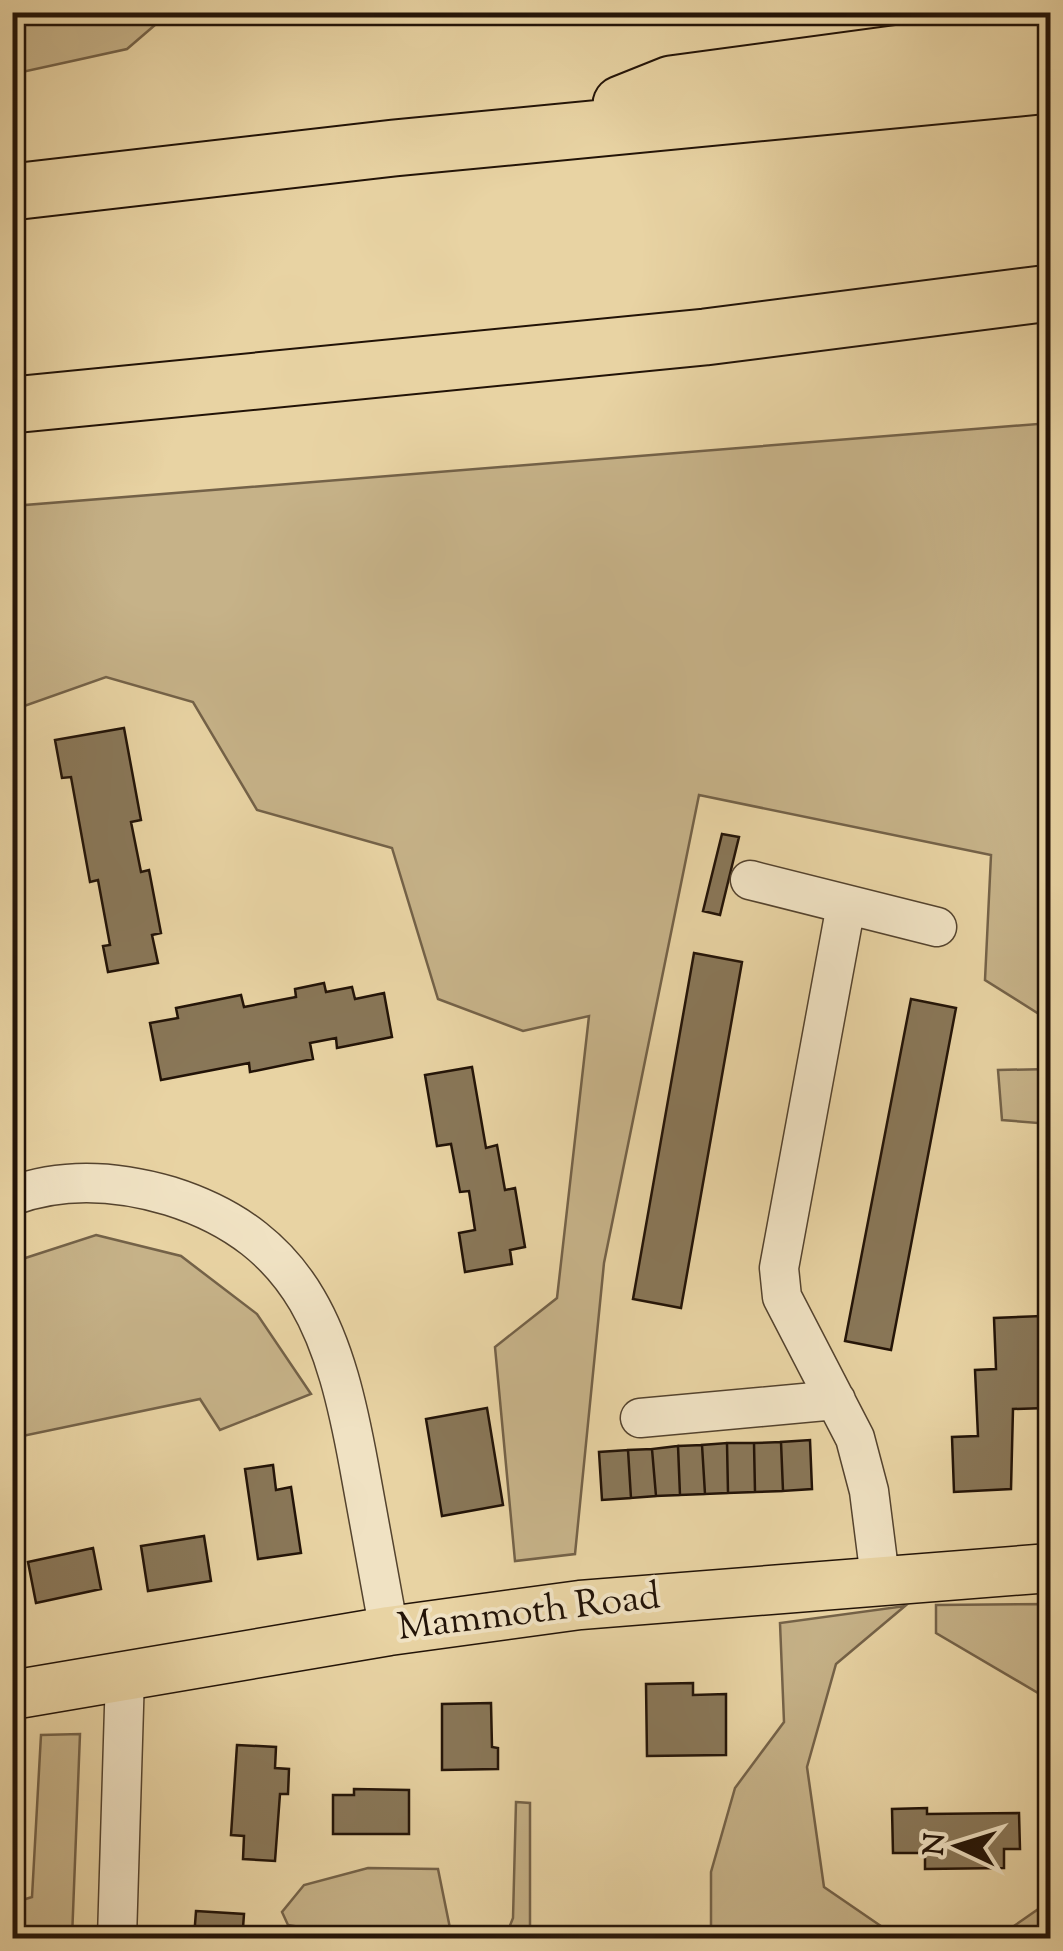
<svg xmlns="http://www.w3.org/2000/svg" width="1063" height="1951" font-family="'Sorts Mill Goudy',serif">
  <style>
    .green { fill: #c6b288; stroke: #746248; stroke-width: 2.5 }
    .building { fill: #897758; stroke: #221307; stroke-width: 2.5 }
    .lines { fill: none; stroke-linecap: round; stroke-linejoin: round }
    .minor-casing { stroke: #54432e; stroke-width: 41 }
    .major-casing { stroke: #221307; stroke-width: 51 }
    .highway-casing { stroke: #221307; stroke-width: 59 }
    .minor { stroke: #f0e2c3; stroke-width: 38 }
    .major { stroke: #e8d3a3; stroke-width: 48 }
    .highway { stroke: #e8d3a3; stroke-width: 55 }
    .labels { text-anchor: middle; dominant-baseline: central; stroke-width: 8; stroke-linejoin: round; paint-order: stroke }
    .street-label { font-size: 38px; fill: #221307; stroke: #f0e2c3 }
  </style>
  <rect width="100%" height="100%" fill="#e8d3a3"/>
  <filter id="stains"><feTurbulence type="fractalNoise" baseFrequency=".002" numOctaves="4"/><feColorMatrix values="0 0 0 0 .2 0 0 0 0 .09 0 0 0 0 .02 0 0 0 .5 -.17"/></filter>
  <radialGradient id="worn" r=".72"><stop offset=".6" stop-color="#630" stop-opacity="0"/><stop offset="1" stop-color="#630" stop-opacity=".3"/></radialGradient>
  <path class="green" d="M12 13 13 12 169 13 127 49 13 74Z
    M1050 423V1021L985 980 991 855 699 795 604 1263 575 1554 515 1561 495 1347 557 1298 589 1016 523 1031 438 999 392 848 257 810 193 702 106 677 13 710V506Z
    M1050 1069V1124L1002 1120 998 1070Z
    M96 1235 181 1256 257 1314 311 1394 220 1430 200 1399 13 1438V1262Z
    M1050 1604V1700L936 1633V1605Z
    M905 1606 836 1664 807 1767 824 1887 894 1935 1011 1928 1050 1901V1938H711V1872L735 1788 784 1722 780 1623Z
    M80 1734 72 1938H13V1903L32 1897 41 1735Z
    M516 1802 530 1803V1938H505L513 1918Z
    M368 1868 438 1869 452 1938H366L288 1925 282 1912 304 1885Z"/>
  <path class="building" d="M124 728 141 820 131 822 141 872 149 870 161 933 152 935 158 963 108 972 103 946 110 945 98 880 90 882 71 777 62 778 55 740Z
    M722 834 739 837 720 915 703 911Z
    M694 953 742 962 681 1308 633 1299Z
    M324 983 326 992 352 987 355 999 384 993 392 1037 337 1048 336 1038 310 1043 313 1059 250 1072 249 1063 161 1080 150 1023 178 1018 176 1008 241 995 244 1007 296 997 295 989Z
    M911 999 956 1008 891 1350 845 1341Z
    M472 1067 486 1148 497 1145 505 1190 515 1188 525 1247 510 1250 512 1264 465 1272 459 1233 475 1230 469 1191 460 1192 451 1144 437 1146 425 1075Z
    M1042 1316 1046 1408 1013 1409 1011 1489 954 1492 952 1437 978 1436 975 1370 996 1369 994 1318Z
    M487 1408 503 1505 442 1516 426 1419Z
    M810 1440 812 1489 783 1491 781 1442Z
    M781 1442 783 1491 755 1492 754 1443Z
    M727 1443H754L755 1492 728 1493Z
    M727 1443 728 1493 705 1494 702 1445Z
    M702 1445 705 1494 680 1495 678 1446Z
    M678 1446 680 1495 656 1496 652 1449Z
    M652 1449 656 1496 631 1498 628 1450Z
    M628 1450 631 1498 602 1500 599 1452Z
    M273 1465 276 1490 291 1487 301 1553 258 1559 245 1469Z
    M204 1536 211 1581 148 1591 141 1546Z
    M93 1548 101 1589 36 1603 28 1562Z
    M693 1683V1695L726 1694V1755L647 1756 646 1684Z
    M491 1703 492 1747 498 1748V1769L442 1770V1704Z
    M237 1745 276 1747 275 1768 289 1769 288 1794H280L275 1861 243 1859 244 1836 231 1835Z
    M354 1789 409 1790V1834H333V1795H354Z
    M927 1808V1814L1019 1813 1020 1849H1004V1868L925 1869V1853H893L892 1809Z
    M196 1911 244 1914 243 1928 258 1930 257 1938H194Z"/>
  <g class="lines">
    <g class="minor-casing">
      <path id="minor" d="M750 880 937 927
        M846 905 779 1268 782 1297 855 1438 869 1491 880 1578
        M12 1196C63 1177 119 1181 170 1196 307 1239 336 1341 359 1466 369 1521 379 1576 389 1631
        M640 1418 836 1400
        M117 1938 125 1675"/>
    </g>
    <g class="major-casing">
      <path id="major" d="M12 1695 389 1631 580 1605 1050 1568"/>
    </g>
    <g class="highway-casing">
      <path id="highway" d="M621 104 671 84 1050 33
        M12 192 394 148 1050 85
        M12 405 705 337 1050 293"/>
    </g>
    <use href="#minor" class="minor"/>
    <use href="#major" class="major"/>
    <use href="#highway" class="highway"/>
  </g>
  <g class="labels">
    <g class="street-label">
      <text transform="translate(529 1614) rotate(-7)">Mammoth Road</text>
    </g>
  </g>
  <rect width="1063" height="1951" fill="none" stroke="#e8d3a3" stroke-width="50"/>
  <rect x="15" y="15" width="1033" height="1921" fill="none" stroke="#221307" stroke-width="5"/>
  <rect x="25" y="25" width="1013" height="1901" fill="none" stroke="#221307" stroke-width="2.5"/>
  <g transform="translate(958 1846) rotate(274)" stroke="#f0e2c3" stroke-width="8" paint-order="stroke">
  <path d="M0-8L18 38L0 25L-18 38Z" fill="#221307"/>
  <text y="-15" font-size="28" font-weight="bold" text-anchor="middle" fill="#221307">N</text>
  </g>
  <rect width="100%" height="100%" filter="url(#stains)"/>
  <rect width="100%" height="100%" fill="url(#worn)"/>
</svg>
